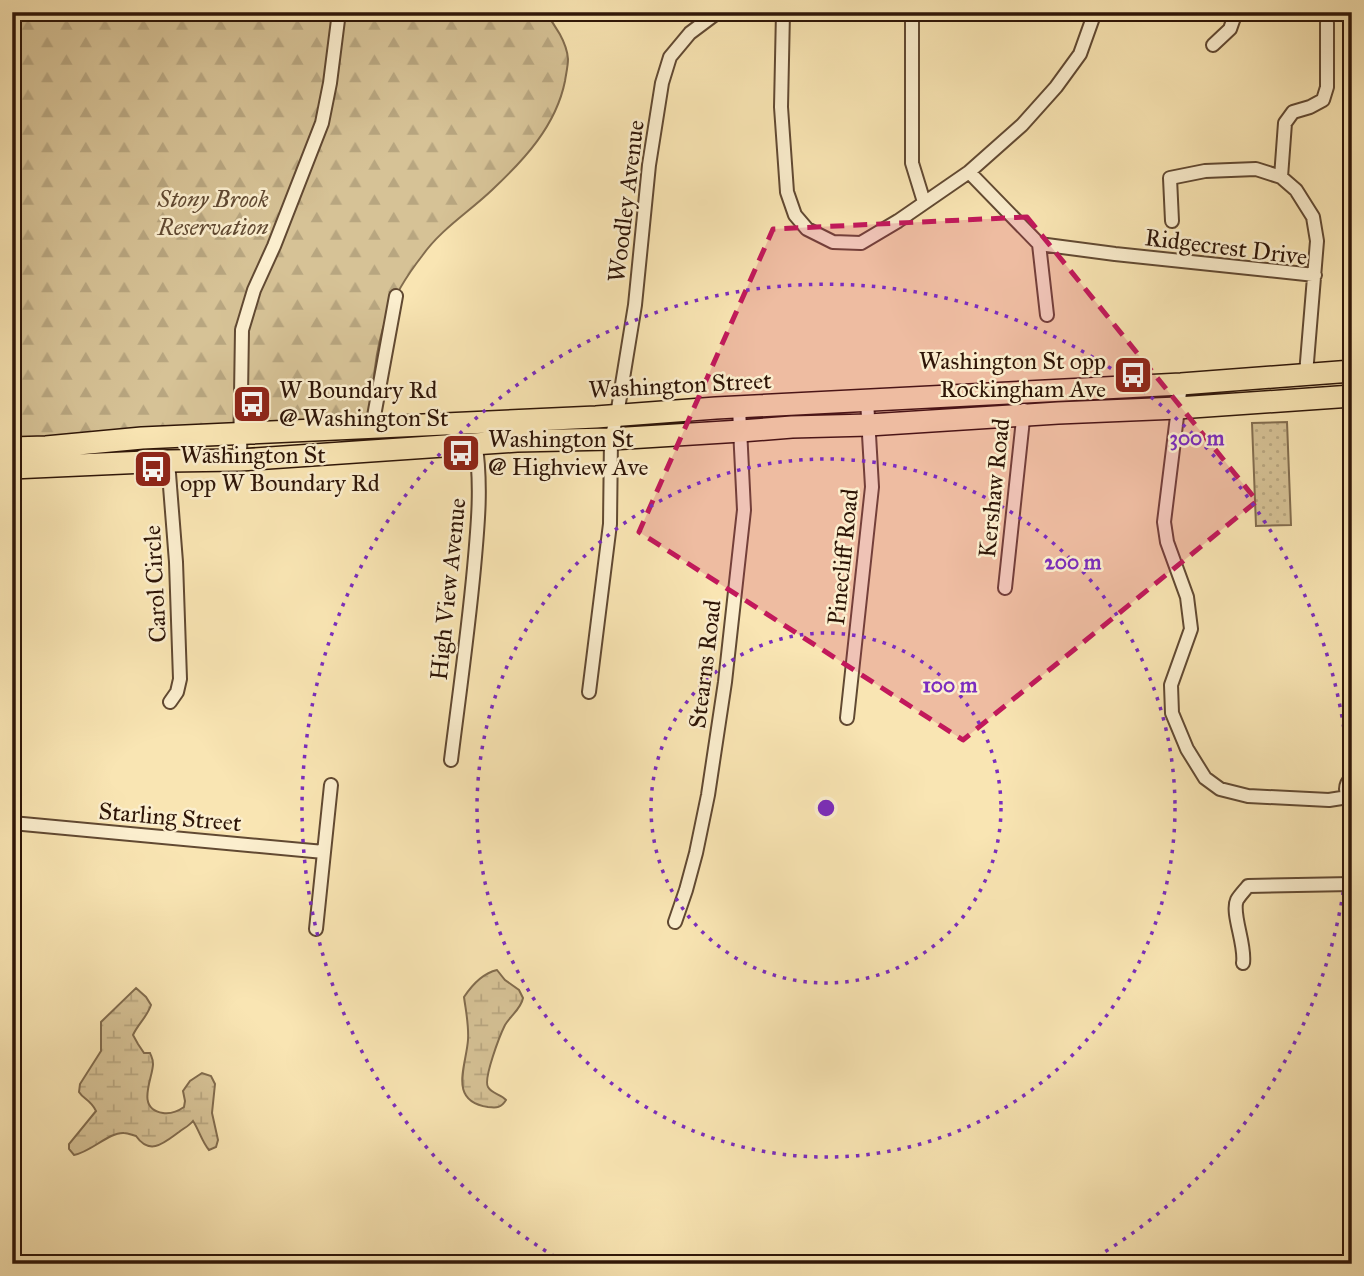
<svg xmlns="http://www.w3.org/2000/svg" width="1364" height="1276" font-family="'IM FELL Great Primer',serif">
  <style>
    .forest { fill: url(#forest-firs); stroke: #826c4e; stroke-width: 2 }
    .wetland { fill: url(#wetland-marsh); stroke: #826c4e; stroke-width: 2 }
    .park { fill: url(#park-dots); stroke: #826c4e; stroke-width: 2 }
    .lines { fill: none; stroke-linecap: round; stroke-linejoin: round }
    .street-casing { stroke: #614932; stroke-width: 16 }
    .primary-casing { stroke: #2e1507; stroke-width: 24 }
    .street { stroke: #fbeece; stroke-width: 12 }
    .primary { stroke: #f9e5b3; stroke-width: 21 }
    .marked { fill: #c2185b; fill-opacity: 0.2; stroke: #c2185b; stroke-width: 5; stroke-dasharray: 14 9; stroke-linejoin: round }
    .ring { fill: none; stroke: #7b2cbf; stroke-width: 3.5; stroke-dasharray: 3.5 7 }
    .labels { text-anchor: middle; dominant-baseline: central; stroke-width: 5; stroke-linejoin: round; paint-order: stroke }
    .park-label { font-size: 24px; font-style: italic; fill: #604932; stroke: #fbeece }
    .street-label { font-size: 24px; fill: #2e1507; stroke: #fbeece }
    .poi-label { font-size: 24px; fill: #2e1507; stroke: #fbeece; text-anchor: start }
    .centre { fill: #7b2cbf; stroke: #fbeece; stroke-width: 3.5 }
    .ring-label { font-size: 21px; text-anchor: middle; font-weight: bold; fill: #7b2cbf; stroke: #fbeece; stroke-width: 5; stroke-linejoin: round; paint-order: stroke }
  </style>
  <defs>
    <pattern id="forest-firs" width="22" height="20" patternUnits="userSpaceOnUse" patternTransform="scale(1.75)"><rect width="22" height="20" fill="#d6c296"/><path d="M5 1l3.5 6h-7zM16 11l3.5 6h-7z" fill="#b8a680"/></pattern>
    <pattern id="wetland-marsh" width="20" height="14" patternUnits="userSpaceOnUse" patternTransform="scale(1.75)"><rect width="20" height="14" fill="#d6c296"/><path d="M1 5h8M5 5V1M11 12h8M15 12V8" fill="none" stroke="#b8a680"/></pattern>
    <pattern id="park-dots" width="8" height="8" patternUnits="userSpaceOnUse" patternTransform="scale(1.75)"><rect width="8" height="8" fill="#d6c296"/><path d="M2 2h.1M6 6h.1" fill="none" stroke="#b8a680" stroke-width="1.8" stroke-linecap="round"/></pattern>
  </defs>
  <rect width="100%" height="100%" fill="#f9e5b3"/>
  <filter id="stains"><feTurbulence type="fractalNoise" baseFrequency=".00286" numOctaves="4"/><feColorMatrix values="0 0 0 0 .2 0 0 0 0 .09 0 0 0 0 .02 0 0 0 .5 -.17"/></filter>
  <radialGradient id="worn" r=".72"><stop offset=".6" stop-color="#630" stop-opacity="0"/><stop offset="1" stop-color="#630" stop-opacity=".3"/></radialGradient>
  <path class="forest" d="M12 12H544C555 24 567 43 568 59 568 66 566 74 565 81 556 126 524 160 492 190 469 212 441 229 422 256 408 274 395 294 387 316 375 348 371 392 372 427L12 438Z"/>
  <path class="wetland" d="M497 970 505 980 519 990 523 998C521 1009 511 1015 505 1025 500 1035 483 1079 488 1087 492 1094 501 1094 506 1100 501 1108 497 1108 488 1107 448 1101 466 1067 468 1040 469 1025 466 1012 464 997 472 985 484 973 497 970Z
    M136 988 146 997 151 1005C147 1017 138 1024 133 1035L138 1044 144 1053H150C152 1058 153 1059 153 1064 153 1078 135 1109 163 1113 171 1114 177 1112 184 1107L185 1101 183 1091 190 1081 202 1073 211 1076 215 1084 212 1113 218 1140 216 1147 209 1150C202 1142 199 1130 193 1121 189 1126 184 1128 179 1132 164 1143 150 1156 136 1136 132 1135 128 1133 124 1133 109 1132 91 1152 74 1155L69 1149V1144L96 1111C90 1099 84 1100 79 1092L80 1084 101 1051V1022Z"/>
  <path class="park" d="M1287 422 1291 525 1256 526 1252 423Z"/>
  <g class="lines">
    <g class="street-casing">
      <path id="street" d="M783 12 781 107 787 192 795 215 807 229 833 242 861 243 898 221 969 172 1022 125 1056 87 1080 54 1095 12
        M914 12 912 18V163L924 202
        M1213 45 1230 29 1236 12
        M969 172 1039 244 1047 315
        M1281 177 1285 123 1293 112 1310 107 1323 100 1327 87V23
        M1172 221 1170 178 1205 171 1256 169 1281 177 1296 190 1313 217 1317 241 1306 374
        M1039 244 1115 254 1315 275
        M1181 384 1164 522 1167 542 1187 597 1191 629 1171 685 1172 713 1187 749 1205 778 1220 789 1248 796 1329 800 1348 797
        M372 427 396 296
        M240 460 242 330 254 290 274 246 322 123 330 83 339 12
        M168 461 176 562 180 679 177 692 170 702
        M1005 588 1024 410
        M589 692 610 524 611 439 617 415 635 305 649 165 662 83 670 57 690 33 718 12
        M847 718 872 487 867 400
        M451 760C459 696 468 633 474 568 478 525 482 483 475 440
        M1352 801C1344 793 1344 785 1352 777
        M12 823 324 852
        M675 922 686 890 696 853 708 795 725 682 744 510 739 408
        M316 929 331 785
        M1243 963C1246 945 1231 913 1237 900 1240 895 1245 890 1248 886L1352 884"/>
    </g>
    <g class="primary-casing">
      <path id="primary" d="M12 448 46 447 142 438 596 417 716 408 1181 384 1352 371
        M12 468 168 461 240 460 517 441 611 439 741 431 792 427 869 425 1058 413 1178 408 1352 396"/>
    </g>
    <use href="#street" class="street"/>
    <use href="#primary" class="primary"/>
  </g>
  <path class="marked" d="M1027 217 1257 501 963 740 639 532 773 229Z"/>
  <g class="ring">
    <circle cx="826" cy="808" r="175"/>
    <circle cx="826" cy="808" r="349"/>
    <path d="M564 1262A524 524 0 1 1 1088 1262"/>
  </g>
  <defs>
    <g id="bus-square" transform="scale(2.0125)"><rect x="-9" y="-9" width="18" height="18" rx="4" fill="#8f2418" stroke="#fbeece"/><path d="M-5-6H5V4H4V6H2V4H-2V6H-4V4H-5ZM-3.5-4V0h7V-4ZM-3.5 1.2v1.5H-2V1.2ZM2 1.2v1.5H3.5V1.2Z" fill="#fff"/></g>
  </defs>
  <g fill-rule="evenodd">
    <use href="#bus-square" x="1133" y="375"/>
    <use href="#bus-square" x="252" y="404"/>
    <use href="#bus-square" x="461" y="453"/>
    <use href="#bus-square" x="153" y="469"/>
  </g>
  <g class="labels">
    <g class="park-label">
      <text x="213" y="199">Stony Brook<tspan x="213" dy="28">Reservation</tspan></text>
    </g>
    <g class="street-label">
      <text transform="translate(626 201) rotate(-83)">Woodley Avenue</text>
      <text transform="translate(1226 247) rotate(7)">Ridgecrest Drive</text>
      <text transform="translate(680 385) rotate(-3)">Washington Street</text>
      <text transform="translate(994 488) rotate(-84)">Kershaw Road</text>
      <text transform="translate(843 557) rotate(-84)">Pinecliff Road</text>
      <text transform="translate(155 584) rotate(-93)">Carol Circle</text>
      <text transform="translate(448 589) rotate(-84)">High View Avenue</text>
      <text transform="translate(705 664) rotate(-83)">Stearns Road</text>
      <text transform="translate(170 817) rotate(5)">Starling Street</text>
    </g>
    <g class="poi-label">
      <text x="1106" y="361" text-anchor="end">Washington St opp<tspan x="1106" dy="28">Rockingham Ave</tspan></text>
      <text x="279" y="390">W Boundary Rd<tspan x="279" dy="28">@ Washington St</tspan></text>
      <text x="488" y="439">Washington St<tspan x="488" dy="28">@ Highview Ave</tspan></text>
      <text x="180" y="455">Washington St<tspan x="180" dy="28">opp W Boundary Rd</tspan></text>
    </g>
  </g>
  <circle cx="826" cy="808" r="10" class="centre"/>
  <g class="ring-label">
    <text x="1197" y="445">300 m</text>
    <text x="1073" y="569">200 m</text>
    <text x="950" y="692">100 m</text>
  </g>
  <rect width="1364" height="1276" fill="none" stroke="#f9e5b3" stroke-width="42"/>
  <rect x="14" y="14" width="1336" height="1248" fill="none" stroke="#2e1507" stroke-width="3.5"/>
  <rect x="21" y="21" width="1322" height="1234" fill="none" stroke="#2e1507" stroke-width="2"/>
  <rect width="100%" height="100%" filter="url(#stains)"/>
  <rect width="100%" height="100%" fill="url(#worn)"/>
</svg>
